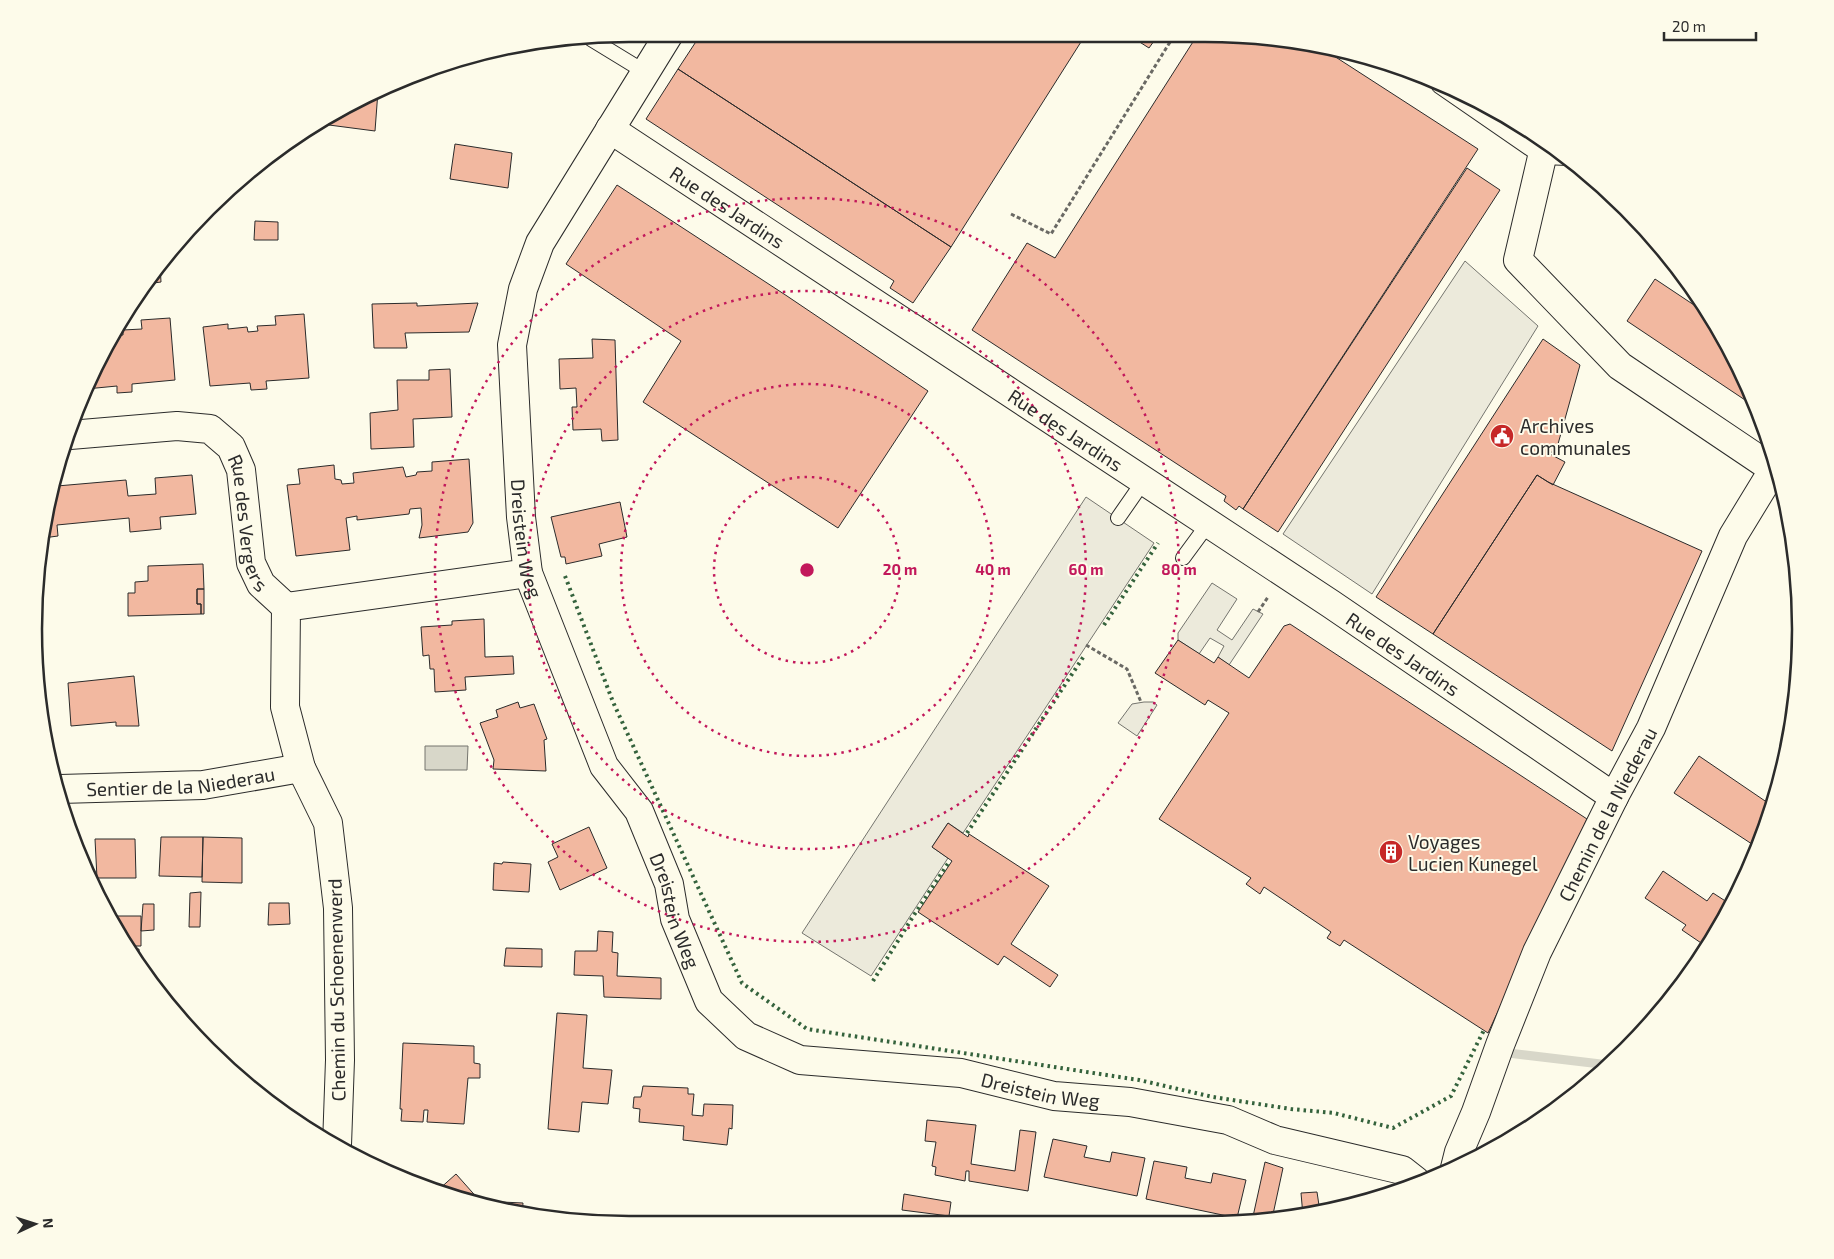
<svg xmlns="http://www.w3.org/2000/svg" width="1834" height="1259" font-family="'Exo 2',sans-serif">
  <style>
    .parking { fill: #eceadb; stroke: #74746e }
    .water { fill: #d8d7c9; stroke: #74746e }
    .lines { fill: none; stroke-linecap: round; stroke-linejoin: round }
    .stream { stroke: #d8d7c9; stroke-width: 9 }
    .building { fill: #f2b8a0; stroke: #2b2b2b }
    .lane-casing { stroke: #2b2b2b; stroke-width: 16 }
    .street-casing { stroke: #2b2b2b; stroke-width: 30 }
    .path { stroke: #6a6964; stroke-width: 3; stroke-dasharray: 4 2.5; stroke-linecap: butt }
    .lane { stroke: #fdfbea; stroke-width: 14 }
    .street { stroke: #fdfbea; stroke-width: 28 }
    .hedge { stroke: #34623c; stroke-width: 4; stroke-dasharray: 2.5 4; stroke-linecap: butt }
    .ring { fill: none; stroke: #c2185b; stroke-width: 2.5; stroke-dasharray: 2.5 5 }
    .labels { text-anchor: middle; dominant-baseline: central; stroke-width: 4; stroke-linejoin: round; paint-order: stroke }
    .street-label { font-size: 19px; fill: #2b2b2b; stroke: #fdfbea }
    .poi-label { font-size: 19px; fill: #2b2b2b; stroke: #fdfbea; text-anchor: start }
    .rim { fill: none; stroke: #2b2b2b; stroke-width: 2.5 }
    .centre { fill: #c2185b; stroke: #fdfbea; stroke-width: 2.5 }
    .ring-label { font-size: 15px; text-anchor: middle; font-weight: bold; fill: #c2185b; stroke: #fdfbea; stroke-width: 4; stroke-linejoin: round; paint-order: stroke }
  </style>
  <rect width="100%" height="100%" fill="#fdfbea"/>
  <path class="parking" d="M1465 261 1538 326 1372 594 1283 534Z
    M1086 497 1154 543 963 833 948 823 932 847 948 858 871 976 802 933Z
    M1212 583 1237 599 1217 630 1232 640 1253 609 1263 614 1229 665 1218 657 1224 646 1210 638 1199 654 1178 640V633Z
    M1144 702H1153L1157 705 1137 736 1118 723 1132 704Z"/>
  <path class="water" d="M425 746H468L467 770H425Z"/>
  <g class="lines">
    <path class="stream" d="M1508 1053 1609 1065"/>
  </g>
  <path class="building" d="M701 34H1086L951 247 678 69Z
    M1127 34H1159L1149 48Z
    M1198 34 1317 45 1478 149 1243 509 1239 506 1236 510 1224 501 1226 496 972 330 1027 243 1055 258Z
    M678 69 951 247 913 303 890 288 894 281 646 119Z
    M378 91 375 131 329 125 330 116 366 95Z
    M455 144 512 153 508 188 450 179Z
    M1467 168 1500 190 1278 532 1243 509Z
    M617 185 787 296 928 391 838 528 643 402 681 341 566 264Z
    M255 221 278 222V240H254Z
    M160 265 161 282 146 284Z
    M1655 279 1709 315 1757 408 1627 321Z
    M417 303V306L478 303 469 332 405 333 407 348H374L372 304Z
    M304 314 309 378 266 381 267 389 251 390 250 383 210 386 203 327 228 324V329L247 327 248 332 258 331 257 326 276 325 275 316Z
    M170 318 175 380 132 384V392L117 393V386L86 389 115 335H123V330L142 329 141 320Z
    M592 339 615 340 618 440 602 441 601 429 573 430 572 407H577L576 388 560 389 559 359 593 358Z
    M1543 339 1580 365 1558 444 1550 454 1565 462 1553 485 1537 475 1433 634 1376 597Z
    M450 369 452 417 413 419 414 447 371 449 370 413 398 410 397 380H429V370Z
    M469 459 473 523 468 532 419 538 422 525 421 508 410 509 409 514 357 520V516L346 518 350 550 296 556 287 485 300 484 298 469 334 465 335 479 341 480 342 484 354 483 353 473 403 467 406 477 416 475 417 472 432 471V462Z
    M192 475 196 514 160 517 161 529 130 532 129 518 57 525 58 536 43 538 52 501H54L57 486 126 480 128 496 156 494 155 478Z
    M1537 475 1548 482 1702 551 1612 751 1433 634Z
    M620 502 627 537 599 544 602 556 566 564 565 557H561L551 517Z
    M203 564 204 589H197V604H201V614L128 616V593H135V582L148 581V566Z
    M197 589H204V614H201V604H197Z
    M484 619 485 657 513 656 514 674 465 677 466 690 435 692 434 669H430L429 655 423 656 421 627 452 625V621Z
    M1290 624 1587 819 1488 1033 1344 940 1340 946 1327 938 1331 932 1264 887 1260 894 1246 884 1251 878 1159 819 1229 713 1208 700 1205 705 1155 673 1178 640 1214 663 1218 657 1249 678 1284 626Z
    M134 676 139 726H116V722L71 726 68 683Z
    M518 702 520 708 534 704 547 739 544 740 546 771 493 769 494 760 480 723 498 717 496 710Z
    M1699 756 1771 805 1758 848 1674 793Z
    M948 823 968 837 969 834 1049 886 1011 944 1058 975 1050 987 1004 956 998 965 918 912 952 861 932 847Z
    M589 827 607 868 560 890 548 862 558 857 552 844Z
    M161 837H203L202 877 159 876Z
    M203 837 242 838V883L202 882Z
    M95 839H135L136 878H97Z
    M503 862 531 864 529 892 493 890 494 863 502 864Z
    M1663 871 1707 901 1713 893 1730 904 1707 947 1682 930 1686 925 1645 898Z
    M201 892 200 927H189L190 893Z
    M269 903H289L290 924 268 925Z
    M143 904H154V930L141 931Z
    M113 916H141V946H126L113 925Z
    M598 931 613 932 612 952 618 953 617 976 661 978V999L604 997 603 976 574 975 575 951H597Z
    M506 948 542 949V967L504 966Z
    M128 949H139V967L134 961Z
    M557 1013 587 1015 583 1068 612 1070 608 1104 582 1102 579 1132 548 1129Z
    M403 1043 474 1046V1063L480 1064V1078H468L464 1124 427 1122 428 1110H424L423 1122 401 1121 402 1109H400Z
    M643 1086 688 1088V1094H694L692 1115 703 1116 704 1104 733 1105 732 1129 729 1128 727 1145 683 1140 684 1126 639 1122 640 1109 633 1108 634 1097H641Z
    M927 1120 976 1125 971 1164 1015 1171 1020 1130 1036 1132 1028 1191 969 1181V1171H966L965 1181 935 1175 936 1167 932 1166 936 1142 925 1141Z
    M1053 1139 1087 1146 1084 1157 1110 1162 1112 1152 1145 1158 1137 1196 1044 1177Z
    M1154 1161 1187 1167 1185 1178 1211 1183 1213 1173 1246 1180 1237 1218 1146 1199Z
    M1265 1162 1283 1168 1272 1219 1252 1221Z
    M456 1174 480 1201 523 1203 522 1215 513 1214 437 1191Z
    M1317 1192 1320 1212 1319 1214 1303 1216 1301 1193Z
    M904 1194 951 1202 949 1216 902 1210Z"/>
  <g class="lines">
    <g class="lane-casing">
      <path id="lane" d="M591 39 645 72
        M1439 86 1542 157 1568 158
        M1118 518 1143 482
        M1183 558 1208 524"/>
    </g>
    <g class="street-casing">
      <g id="street">
        <path id="s1" d="M669 34 540 243 523 289 512 345 521 517 528 573 604 766 639 811 669 884 675 919 709 1001 746 1036 800 1060 961 1073 1054 1096 1130 1102 1228 1120 1275 1140 1402 1170 1416 1181"/>
        <path id="s2" d="M610 129 1331 604 1614 797"/>
        <path d="M1542 157 1518 260 1620 366 1773 469"/>
        <path id="s3" d="M70 435 177 426 210 429 231 447 241 470 251 563 261 584 286 607"/>
        <path id="s4" d="M60 789 203 785 301 768"/>
        <path d="M337 1145 340 1060 338 908 328 823 301 768 285 707 286 607 528 573"/>
        <path id="s5" d="M1455 1168 1459 1152 1476 1112 1500 1045 1537 952 1614 797 1651 728 1733 536 1775 467"/>
      </g>
    </g>
    <path class="path" d="M1011 214 1051 234 1175 34
      M1258 612 1268 597
      M1086 645 1127 669 1141 702"/>
    <use href="#lane" class="lane"/>
    <use href="#street" class="street"/>
    <path class="hedge" d="M565 576 613 702 742 983 807 1029 1139 1080 1213 1097 1291 1109 1334 1113 1393 1128 1451 1096 1484 1030
      M1104 625 1158 543
      M967 833 1084 656
      M873 981 914 915 949 862"/>
  </g>
  <g class="ring">
    <circle cx="807" cy="570" r="93"/>
    <circle cx="807" cy="570" r="186"/>
    <circle cx="807" cy="570" r="279"/>
    <circle cx="807" cy="570" r="372"/>
  </g>
  <defs>
    <g id="civic-disc" transform="scale(1.25)"><circle r="9.5" fill="#c62828" stroke="#fdfbea"/><path d="M-.6-6.5H3V-4.5H.6V-3L4-1V1h2V6H-6V1h2V-1L-.6-3ZM-1.2 2.5V6h2.4V2.5Z" fill="#fff"/></g>
    <g id="building-disc" transform="scale(1.25)"><circle r="9.5" fill="#c62828" stroke="#fdfbea"/><path d="M-4-6H4V6H1V3H-1V6H-4ZM-2.5-4.3h1.7v1.8h-1.7ZM.8-4.3h1.7v1.8H.8ZM-2.5-1h1.7V.8h-1.7ZM.8-1h1.7V.8H.8Z" fill="#fff"/></g>
  </defs>
  <g fill-rule="evenodd">
    <use href="#civic-disc" x="1502" y="436"/>
    <use href="#building-disc" x="1391" y="852"/>
  </g>
  <g class="labels">
    <g class="street-label">
      <text stroke="none"><textPath href="#s2" startOffset="141">Rue des Jardins</textPath></text>
      <text stroke="none"><textPath href="#s2" startOffset="546">Rue des Jardins</textPath></text>
      <text stroke="none"><textPath href="#s3" startOffset="246">Rue des Vergers</textPath></text>
      <text stroke="none"><textPath href="#s1" startOffset="546">Dreistein Weg</textPath></text>
      <text stroke="none"><textPath href="#s2" startOffset="951">Rue des Jardins</textPath></text>
      <text stroke="none"><textPath href="#s4" startOffset="121">Sentier de la Niederau</textPath></text>
      <text stroke="none"><textPath href="#s5" startOffset="386">Chemin de la Niederau</textPath></text>
      <text stroke="none"><textPath href="#s1" startOffset="951">Dreistein Weg</textPath></text>
      <text transform="translate(336 990) rotate(-91)">Chemin du Schoenenwerd</text>
      <text stroke="none"><textPath href="#s1" startOffset="1401">Dreistein Weg</textPath></text>
    </g>
    <g class="poi-label">
      <text x="1520" y="425">Archives<tspan x="1520" dy="22">communales</tspan></text>
      <text x="1408" y="841">Voyages<tspan x="1408" dy="22">Lucien Kunegel</tspan></text>
    </g>
  </g>
  <path d="M0 0H1834V1259H0ZM629 42H1205A587 587 0 0 1 1792 629V629A587 587 0 0 1 1205 1216H629A587 587 0 0 1 42 629V629A587 587 0 0 1 629 42Z" fill="#fdfbea" fill-rule="evenodd"/>
  <path class="rim" d="M629 42H1205A587 587 0 0 1 1792 629V629A587 587 0 0 1 1205 1216H629A587 587 0 0 1 42 629V629A587 587 0 0 1 629 42Z"/>
  <circle cx="807" cy="570" r="8" class="centre"/>
  <g class="ring-label">
    <text x="900" y="575">20 m</text>
    <text x="993" y="575">40 m</text>
    <text x="1086" y="575">60 m</text>
    <text x="1179" y="575">80 m</text>
  </g>
  <g transform="translate(35 1224) rotate(86)" stroke="#fdfbea" stroke-width="4" paint-order="stroke">
  <path d="M0-4L9 19L0 12L-9 19Z" fill="#2b2b2b"/>
  <text y="-8" font-size="14" font-weight="bold" text-anchor="middle" fill="#2b2b2b">N</text>
  </g>
  <path d="M1664 32v8h92v-8" fill="none" stroke="#2b2b2b" stroke-width="2.5"/>
  <text x="1672" y="32" font-size="15" fill="#2b2b2b" stroke="#fdfbea" stroke-width="4" paint-order="stroke">20 m</text>
</svg>
